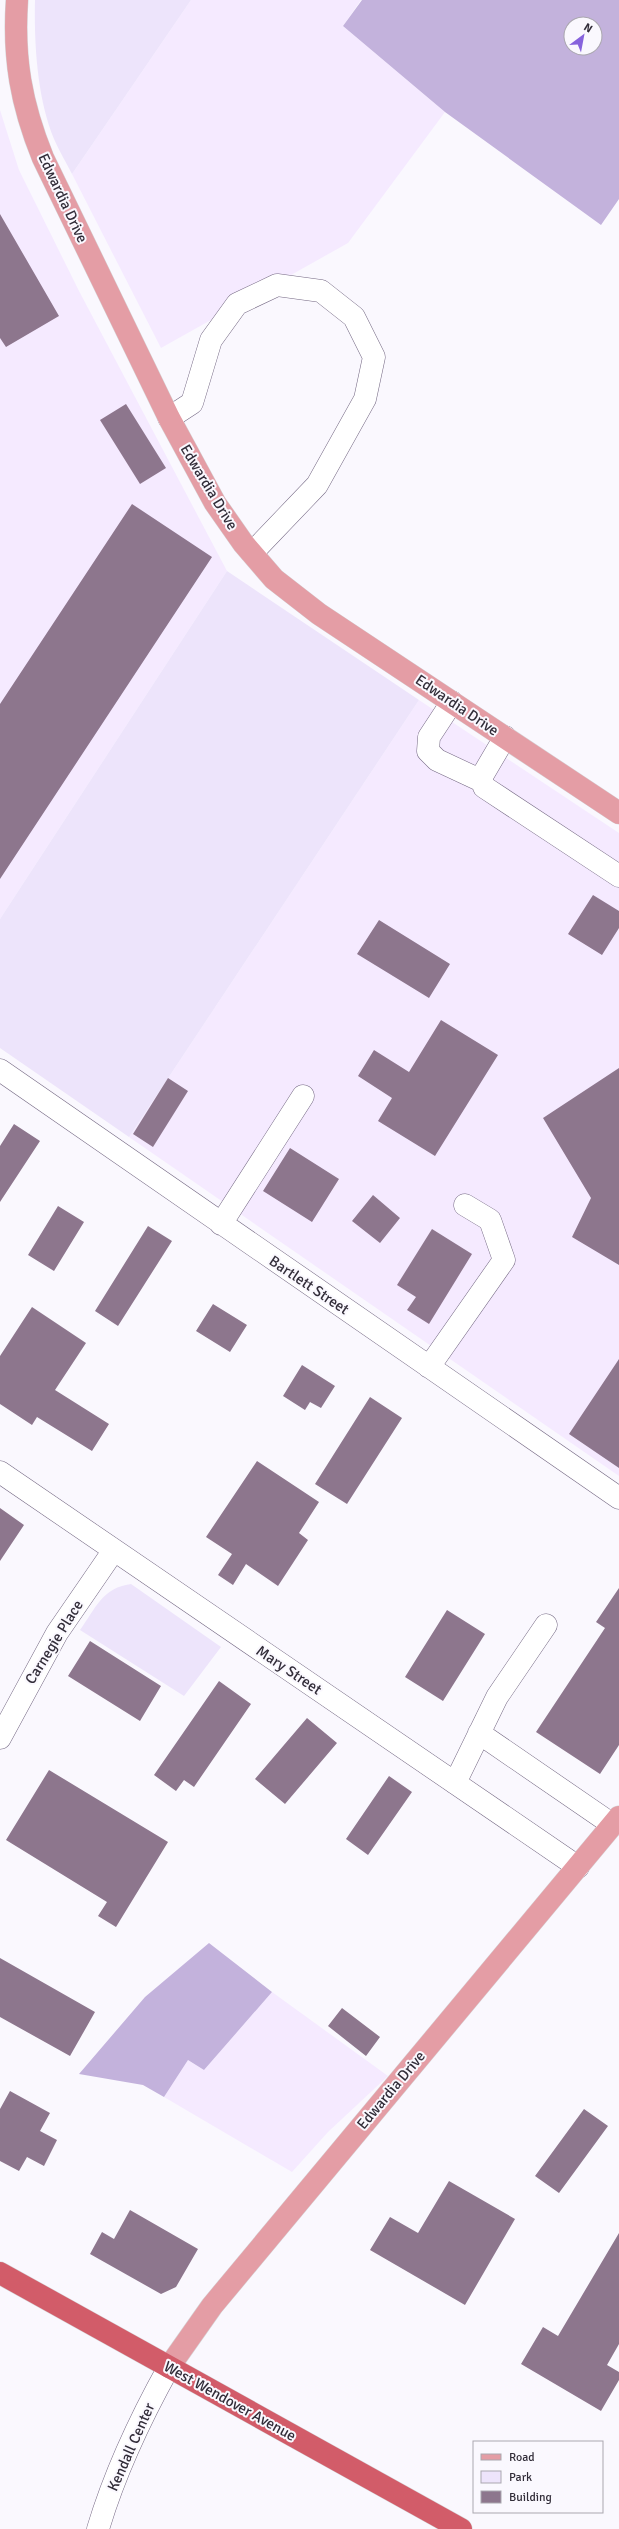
<svg xmlns="http://www.w3.org/2000/svg" width="619" height="2529" font-family="Signika,sans-serif">
  <style>
    .industrial { fill: #f5eaff }
    .green { fill: #ede4fb }
    .forest { fill: #c3b2dc; fill-rule: evenodd }
    .building { fill: #8d768d }
    .lines { fill: none; stroke-linecap: round; stroke-linejoin: round }
    .minor-casing { stroke: #746883; stroke-width: 23 }
    .major-casing { stroke: #d6d5d7; stroke-width: 23 }
    .highway-casing { stroke: #d6d5d7; stroke-width: 23 }
    .minor { stroke: #fff; stroke-width: 22 }
    .major { stroke: #e49da5; stroke-width: 22 }
    .highway { stroke: #d25c69; stroke-width: 22 }
    .labels { text-anchor: middle; dominant-baseline: central; stroke-width: 4; stroke-linejoin: round; paint-order: stroke }
    .street-label { font-size: 15px; fill: #322d39; stroke: #faf8fe }
  </style>
  <rect width="100%" height="100%" fill="#faf8fe"/>
  <path class="industrial" d="M191 0H361L343 26 445 112 348 243 161 348 72 174Z
    M0 110 19 170 79 291 227 571 0 919Z
    M419 700 619 833V1476L129 1137Z
    M272 1992 388 2076 328 2132 292 2172 164 2097 188 2060 204 2070Z"/>
  <path class="green" d="M35 0H191L72 174C66 162 59 151 54 139 37 98 34 43 35 0Z
    M227 571 419 700 129 1137 0 1048V919Z
    M131 1584 221 1647 184 1696 80 1630C96 1608 102 1588 131 1584Z"/>
  <path class="forest" d="M362 0H619V199L601 225 445 112 343 26ZM571 24H595V48H571Z
    M209 1943 272 1992 204 2070 188 2060 164 2097 143 2085 79 2074 145 1997Z"/>
  <path class="building" d="M0 214 59 316 6 347 0 338Z
    M126 404 166 468 140 484 100 420Z
    M132 504 212 557 0 879V704Z
    M593 895 619 911V928L602 955 568 934Z
    M379 920 450 964 429 998 357 954Z
    M441 1020 498 1055 435 1156 378 1121 392 1098 358 1076 374 1050 409 1072Z
    M619 1068V1265L572 1237 591 1198 543 1118Z
    M168 1078 188 1091 153 1147 133 1134Z
    M14 1124 40 1141 0 1202V1146Z
    M290 1148 339 1179 312 1222 263 1191Z
    M373 1195 400 1218 380 1243 352 1221Z
    M58 1206 84 1222 54 1271 28 1255Z
    M148 1226 172 1241 118 1326 95 1311Z
    M432 1229 472 1254 429 1324 407 1310 416 1297 397 1285Z
    M213 1304 247 1325 230 1352 196 1331Z
    M32 1307 86 1343 55 1390 109 1424 92 1451 37 1417 32 1425 0 1404V1356Z
    M619 1359V1468L569 1434Z
    M302 1365 335 1386 321 1408 310 1402 305 1410 283 1396Z
    M370 1397 402 1418 347 1504 315 1484Z
    M257 1461 319 1502 299 1533 308 1540 278 1586 246 1564 233 1585 218 1575 232 1554 206 1537Z
    M0 1508 24 1525 0 1561Z
    M619 1588V1745L600 1774 536 1732 605 1628 596 1622Z
    M447 1610 485 1634 443 1701 405 1677Z
    M90 1641 161 1686 140 1721 68 1676Z
    M219 1681 251 1704 194 1787 184 1780 176 1791 154 1775Z
    M307 1718 337 1743 285 1804 255 1779Z
    M49 1770 168 1842 116 1927 98 1916 107 1902 6 1840Z
    M389 1776 412 1792 368 1855 346 1839Z
    M0 1958 95 2012 70 2056 0 2017Z
    M342 2008 380 2037 366 2056 328 2026Z
    M10 2091 50 2113 40 2131 57 2140 44 2166 27 2157 19 2171 0 2161V2109Z
    M584 2109 608 2126 559 2193 535 2176Z
    M449 2181 515 2219 465 2305 370 2250 390 2217 418 2233Z
    M130 2210 198 2249 176 2287 161 2294 90 2254 102 2232 114 2239Z
    M619 2233V2344L607 2365 619 2372V2380L601 2411 521 2364 543 2327 558 2336Z"/>
  <g class="lines">
    <g class="minor-casing">
      <path id="minor" d="M169 418 192 403 211 340 237 304 277 285 321 291 354 317 374 357 365 399 317 485 252 553
        M452 702 429 737 428 751 437 760 482 781
        M505 737 481 778 484 787 619 876
        M0 1070 619 1498
        M221 1224 303 1096
        M429 1367 504 1260 490 1220 465 1205
        M0 1472 578 1867
        M479 1733 613 1825
        M0 1738 57 1633 114 1550
        M455 1783 497 1697 546 1625
        M98 2529C115 2472 140 2419 169 2367"/>
    </g>
    <g class="major-casing">
      <path id="major" d="M17 0C13 58 21 104 43 158L169 418 215 503 243 543 274 579 319 614 619 813
        M169 2367 212 2306 619 1817"/>
    </g>
    <g class="highway-casing">
      <path id="highway" d="M0 2273 461 2529"/>
    </g>
    <use href="#minor" class="minor"/>
    <use href="#major" class="major"/>
    <use href="#highway" class="highway"/>
  </g>
  <g class="labels">
    <g class="street-label">
      <text transform="translate(63 198) rotate(65)">Edwardia Drive</text>
      <text transform="translate(209 487) rotate(59)">Edwardia Drive</text>
      <text transform="translate(457 705) rotate(34)">Edwardia Drive</text>
      <text transform="translate(309 1285) rotate(34)">Bartlett Street</text>
      <text transform="translate(54 1642) rotate(-58)">Carnegie Place</text>
      <text transform="translate(289 1670) rotate(34)">Mary Street</text>
      <text transform="translate(391 2090) rotate(-50)">Edwardia Drive</text>
      <text transform="translate(230 2401) rotate(29)">West Wendover Avenue</text>
      <text transform="translate(131 2447) rotate(-66)">Kendall Center</text>
    </g>
  </g>
  <rect x="473" y="2441" width="130" height="72" fill="#faf8fe" stroke="#aaa7af"/>
  <rect x="481" y="2454" width="20" height="6" fill="#e49da5" stroke="#aaa7af"/>
  <text x="509" y="2461" font-size="12" fill="#322d39">Road</text>
  <rect x="481" y="2471" width="20" height="12" fill="#ede4fb" stroke="#aaa7af"/>
  <text x="509" y="2481" font-size="12" fill="#322d39">Park</text>
  <rect x="481" y="2491" width="20" height="12" fill="#8d768d" stroke="#aaa7af"/>
  <text x="509" y="2501" font-size="12" fill="#322d39">Building</text>
  <g transform="translate(583 36) rotate(32)"><circle r="19" fill="#faf8fe" stroke="#aaa7af"/>
  <path d="M0-3L7 15L0 10L-7 15Z" fill="#8763dd"/>
  <text y="-6" font-size="11" font-weight="bold" text-anchor="middle" fill="#322d39">N</text>
  </g>
</svg>
